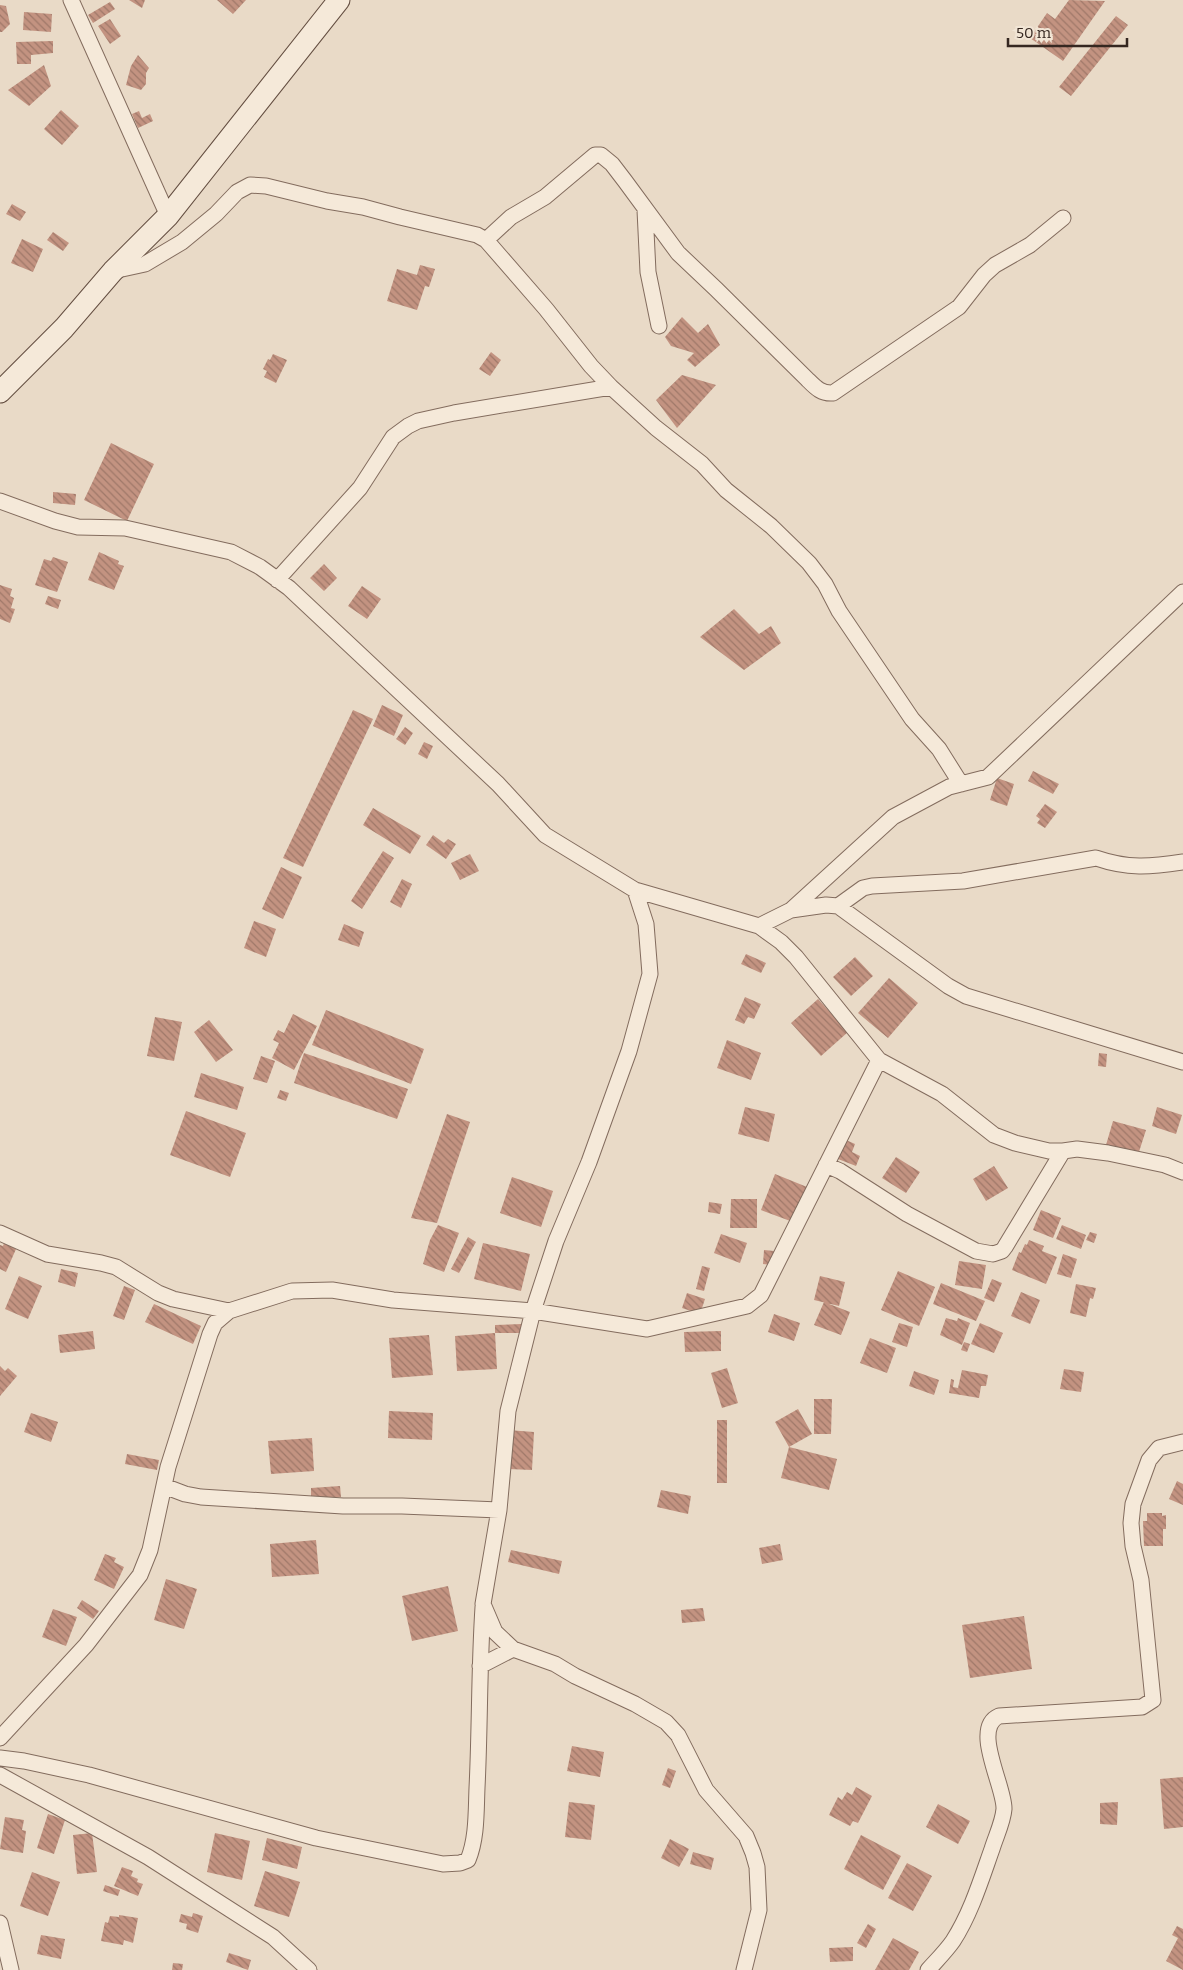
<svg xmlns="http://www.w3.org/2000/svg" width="1183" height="1970" font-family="Bitter,serif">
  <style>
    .building { fill: url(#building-back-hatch) }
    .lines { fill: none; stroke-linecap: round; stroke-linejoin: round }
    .minor-casing { stroke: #836c5e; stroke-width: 17 }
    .secondary-casing { stroke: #644e41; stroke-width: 23 }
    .minor { stroke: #f5e9d9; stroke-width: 15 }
    .secondary { stroke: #f5e9d9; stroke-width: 21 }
  </style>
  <defs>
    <pattern id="building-back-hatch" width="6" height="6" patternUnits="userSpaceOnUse" patternTransform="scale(1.25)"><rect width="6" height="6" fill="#c39381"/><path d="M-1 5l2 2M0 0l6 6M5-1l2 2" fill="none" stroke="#9f7869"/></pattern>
  </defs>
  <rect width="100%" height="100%" fill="#e9dac7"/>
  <path class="building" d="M129 0H145L142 8Z
    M217 0H246L233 14Z
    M1069 0 1105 1 1063 61 1030 38 1047 13 1055 19Z
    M110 2 115 9 93 23 88 15Z
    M0 5 6 6 10 24 2 32H0Z
    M24 12 52 14 51 32 23 30Z
    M1116 16 1128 25 1071 96 1059 87Z
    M110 19 121 36 110 44 98 26Z
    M53 41V53L31 55V64H17L16 42Z
    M138 55 149 68 146 73V84L141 90 126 85 131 66Z
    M44 65 51 86 29 106 8 90Z
    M61 110 79 126 62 145 44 129Z
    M139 111 142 118 150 114 153 121 138 128 132 114Z
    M12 204 26 212 20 221 6 214Z
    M53 232 69 243 63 251 47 240Z
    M22 239 43 249 33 272 11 263Z
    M420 265 435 269 429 287 425 286 417 310 387 301 397 269 417 275Z
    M682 317 698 333 708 324 720 345 695 367 687 360 694 353 671 346 665 337Z
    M491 352 501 360 490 376 479 369Z
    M273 354 287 360 276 383 264 377 267 371 263 369 268 359 270 360Z
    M682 375 716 385 677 428 656 400Z
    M111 443 154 464 127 521 84 500Z
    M53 492 76 494 75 505 53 503Z
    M99 552 119 561 118 564 124 566 114 590 88 580Z
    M53 557 68 562 57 592 35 585 44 559 51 561Z
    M324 564 337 578 324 591 310 578Z
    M0 585 12 589 10 596 14 598 11 608 15 609 10 623 0 619Z
    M362 586 381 599 367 619 348 606Z
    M48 596 61 600 58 609 45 604Z
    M734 609 759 634 771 626 781 643 744 670 700 637Z
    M382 705 403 715 394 736 373 726Z
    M353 710 373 719 303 867 283 858Z
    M405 727 413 733 405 745 396 739Z
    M424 742 433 746 427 759 418 754Z
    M1033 771 1059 784 1053 794 1028 781Z
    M997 778 1014 784 1007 806 990 800Z
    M1045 804 1057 812 1045 828 1037 823 1040 819 1036 816Z
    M373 808 421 836 410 854 363 825Z
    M433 835 444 843 448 839 456 844 446 859 426 845Z
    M383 851 394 858 362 909 351 901Z
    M470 854 479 871 460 880 451 863Z
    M281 867 302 877 283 919 262 909Z
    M402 879 412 884 401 908 390 902Z
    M254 921 276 929 266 957 244 948Z
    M344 924 364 932 359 947 338 940Z
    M746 954 766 963 761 973 741 964Z
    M855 957 873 976 851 996 833 977Z
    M889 978 918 1003 888 1038 858 1013Z
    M745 997 761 1004 754 1019 748 1017 744 1024 735 1020Z
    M818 999 848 1032 821 1056 791 1023Z
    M326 1010 424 1049 411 1084 312 1045Z
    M293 1014 317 1026 294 1070 272 1058 279 1043 273 1040 278 1030 284 1033Z
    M155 1017 182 1022 174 1061 147 1056Z
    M209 1020 233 1050 216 1062 194 1032Z
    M727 1040 761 1053 751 1080 717 1068Z
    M304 1053 408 1089 397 1119 294 1083Z
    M1099 1053 1107 1054 1106 1067 1098 1066Z
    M261 1056 275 1061 267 1083 253 1079Z
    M201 1073 244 1087 237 1110 194 1097Z
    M280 1090 289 1093 286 1101 277 1098Z
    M745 1107 775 1114 769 1142 738 1134Z
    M1157 1107 1182 1115 1176 1134 1152 1126Z
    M186 1111 246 1133 230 1177 170 1155Z
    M447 1114 470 1122 437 1223 411 1218Z
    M1113 1121 1146 1130 1138 1155 1106 1145Z
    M846 1140 855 1144 852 1152 860 1156 856 1166 838 1159Z
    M896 1157 920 1172 906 1193 882 1178Z
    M994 1166 1008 1188 986 1201 973 1179Z
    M775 1174 807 1187 793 1222 761 1210Z
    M512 1177 553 1191 541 1227 500 1213Z
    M731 1199H757V1228H730Z
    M709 1202 722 1204 720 1214 708 1212Z
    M1041 1210 1061 1218 1053 1238 1033 1230Z
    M438 1225 459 1233 444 1272 423 1264 430 1240Z
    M1062 1225 1086 1235 1081 1249 1056 1239Z
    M1090 1232 1097 1234 1094 1243 1086 1240Z
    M721 1234 747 1243 740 1263 714 1253Z
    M468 1237 476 1242 459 1273 451 1269Z
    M1029 1240 1044 1246 1042 1251 1057 1257 1046 1284 1012 1270 1019 1252 1021 1253 1025 1244 1027 1245Z
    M4 1243 16 1249 6 1272 0 1269V1245L3 1246Z
    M483 1243 530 1254 521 1291 474 1279Z
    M764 1250 774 1251 772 1265 763 1264Z
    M1063 1254 1077 1259 1071 1278 1057 1274Z
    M959 1261 986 1265 982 1289 955 1285Z
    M702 1266 710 1268 704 1291 696 1289Z
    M61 1269 78 1273 75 1287 58 1282Z
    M898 1271 935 1287 919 1326 881 1310Z
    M19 1276 42 1286 28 1319 5 1309Z
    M820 1276 845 1282 839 1306 814 1300Z
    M992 1279 1002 1283 994 1302 984 1298Z
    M941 1283 985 1301 976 1321 933 1304Z
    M1076 1284 1096 1288 1093 1299 1090 1298 1086 1317 1070 1313Z
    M124 1286 135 1290 124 1320 113 1316Z
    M1021 1292 1040 1300 1030 1324 1011 1316Z
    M687 1293 705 1299 700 1314 682 1308Z
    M824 1302 850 1312 841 1335 814 1325Z
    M154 1304 201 1326 193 1344 145 1322Z
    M774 1314 800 1323 794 1341 768 1332Z
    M946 1318 957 1321 958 1318 970 1323 962 1345 940 1335Z
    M899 1323 913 1327 907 1347 892 1342Z
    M980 1323 1003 1333 994 1353 971 1344Z
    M522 1324V1333H495V1325Z
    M93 1331 95 1349 60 1353 58 1335Z
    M721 1331V1351L685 1352 684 1332Z
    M495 1333 497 1369 457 1371 455 1336Z
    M429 1335 433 1375 392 1378 389 1338Z
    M870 1338 896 1348 887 1373 860 1363Z
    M964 1342 970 1344 967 1352 961 1350Z
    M0 1366 5 1371 8 1368 17 1376 0 1396Z
    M727 1368 738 1403 722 1408 711 1373Z
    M1064 1369 1084 1372 1081 1392 1060 1389Z
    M962 1370 988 1375 986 1386H981L979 1398 949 1393 951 1379 954 1380 953 1387 958 1388Z
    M914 1371 939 1380 934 1395 909 1386Z
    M814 1399H832L831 1434H814Z
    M798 1409 812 1434 789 1447 775 1422Z
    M389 1411 433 1413 432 1440 388 1438Z
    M31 1413 58 1422 51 1442 24 1432Z
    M717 1420H727V1483H717Z
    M508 1430 534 1432 532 1470 506 1469Z
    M312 1438 314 1471 271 1474 268 1441Z
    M789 1447 837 1459 829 1490 781 1478Z
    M127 1454 159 1460 157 1470 125 1464Z
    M1177 1481 1183 1484V1505L1169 1499Z
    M340 1486 341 1497 311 1498V1488Z
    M661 1490 691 1496 688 1514 657 1507Z
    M1147 1513H1162V1516L1166 1515V1529H1163V1546H1144L1143 1521H1147Z
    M316 1540 319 1574 272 1577 270 1544Z
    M780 1544 783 1560 762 1564 759 1548Z
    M511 1550 562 1561 559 1574 508 1562Z
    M105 1554 116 1558 114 1562 124 1567 114 1589 94 1580Z
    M166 1579 197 1589 184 1629 154 1620Z
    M448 1586 458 1631 412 1641 402 1596Z
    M82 1600 99 1611 93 1619 77 1608Z
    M703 1608 705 1621 682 1623 681 1610Z
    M53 1609 77 1617 66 1646 42 1637Z
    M1024 1616 1032 1669 970 1678 962 1625Z
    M572 1746 604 1752 600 1777 567 1771Z
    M668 1768 676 1771 670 1788 662 1785Z
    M1183 1777V1827L1164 1829 1160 1779Z
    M856 1787 872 1796 858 1823 853 1821 850 1826 829 1815 838 1797 842 1800 847 1792 852 1795Z
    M569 1802 595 1805 591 1840 565 1837Z
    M1118 1802 1117 1825 1100 1824V1803Z
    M938 1804 970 1821 958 1844 926 1827Z
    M48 1814 65 1820 54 1854 37 1848Z
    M5 1817 24 1820 22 1830 26 1831 23 1853 0 1849Z
    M92 1833 97 1872 77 1874 73 1835Z
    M215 1833 250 1841 242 1880 207 1872Z
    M861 1835 901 1856 883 1890 844 1869Z
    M267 1838 302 1847 297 1869 262 1860Z
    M670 1839 689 1849 679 1867 661 1858Z
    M693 1852 714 1858 711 1870 690 1864Z
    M907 1863 932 1876 913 1911 888 1898Z
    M122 1867 133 1871 131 1876 138 1879 137 1882 143 1884 138 1896 114 1886Z
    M265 1871 300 1882 289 1917 254 1906Z
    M32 1872 60 1882 48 1916 20 1906Z
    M105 1885 120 1890 118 1896 103 1891Z
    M193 1913 203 1916 198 1933 186 1929 187 1924 179 1922 181 1914 192 1917Z
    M119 1915 138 1918 133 1943 124 1940 123 1945 101 1941 105 1922 108 1923 110 1916 119 1917Z
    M868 1924 876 1929 866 1948 857 1943Z
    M1177 1926 1183 1929V1970L1166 1961 1178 1938 1172 1935Z
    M41 1935 65 1939 61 1959 37 1954Z
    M893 1938 919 1952 909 1970H875Z
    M853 1947V1961L830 1962 829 1948Z
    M229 1953 251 1960 248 1970 226 1962Z
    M173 1963 183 1964 182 1970H172Z"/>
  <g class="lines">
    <g class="minor-casing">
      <path id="minor" d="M71 0 168 216
        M645 210 648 272 659 326
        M486 240 511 217 545 197 595 155H601L612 164 625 181 678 253 716 289 807 379C815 387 821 394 833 393L959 307 984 275 995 265 1030 245 1063 218
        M113 271 145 264 182 242 216 214 237 192 250 185 266 186 327 201 363 207 400 217 477 235 486 240 546 309 591 366 611 387 656 428 702 464 726 490 771 526 809 563 825 584 839 611 912 719 939 749 961 784
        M0 501 55 521 78 527 125 528 231 552 260 567 289 588 498 784 545 835 635 890 646 924 650 974 629 1051 589 1162 556 1241 533 1311 508 1411 499 1510 483 1604 495 1632 513 1649 555 1664 575 1676 635 1704 666 1722 678 1735 706 1790 746 1836 753 1853 757 1867 759 1910 744 1970
        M277 580 360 488 393 437 408 426 418 421 454 413 611 387
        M635 890 759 926 781 942 796 957 879 1060 942 1094 994 1135 1015 1143 1049 1151H1063L1077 1149 1108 1153 1165 1165 1183 1172
        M838 906 863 888 872 886 963 881 1096 858C1128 869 1150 867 1183 862
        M791 910 893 817 949 787 988 777 1183 592
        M759 926 791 910 826 905 838 906 948 986 966 996 1183 1062
        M826 1165 840 1171 907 1214 976 1251 993 1254 1002 1251 1005 1247 1063 1151
        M0 1233 47 1254 101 1263 116 1267 158 1293 173 1299 229 1311
        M164 1486 185 1494 201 1497 343 1506H402L499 1510
        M480 1666 513 1649
        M0 1738 86 1645 140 1575 150 1550 168 1467 210 1334 215 1323 229 1311 292 1291 332 1290 393 1300 533 1311 647 1329 747 1306 761 1295 879 1060
        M0 1758 24 1761 89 1775 316 1838 443 1864 460 1863 468 1860C477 1838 476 1812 477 1788 480 1727 479 1667 483 1607
        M0 1775 148 1857 273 1937 309 1970
        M0 1923 11 1970
        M928 1970C937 1960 946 1951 953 1941 971 1913 981 1880 992 1849 996 1836 1003 1822 1004 1809 1005 1787 971 1728 999 1716L1142 1707 1153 1700 1141 1580 1133 1546 1131 1523 1133 1504 1149 1460 1159 1448 1183 1442"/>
    </g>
    <g class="secondary-casing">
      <path id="secondary" d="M0 392 64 328 113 271 168 216 339 0"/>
    </g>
    <use href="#minor" class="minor"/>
    <use href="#secondary" class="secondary"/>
  </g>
  <path d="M1008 38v8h119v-8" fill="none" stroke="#352720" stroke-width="2.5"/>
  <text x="1016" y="38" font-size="15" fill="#352720" stroke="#f1e5d5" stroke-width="4" paint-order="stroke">50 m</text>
</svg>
